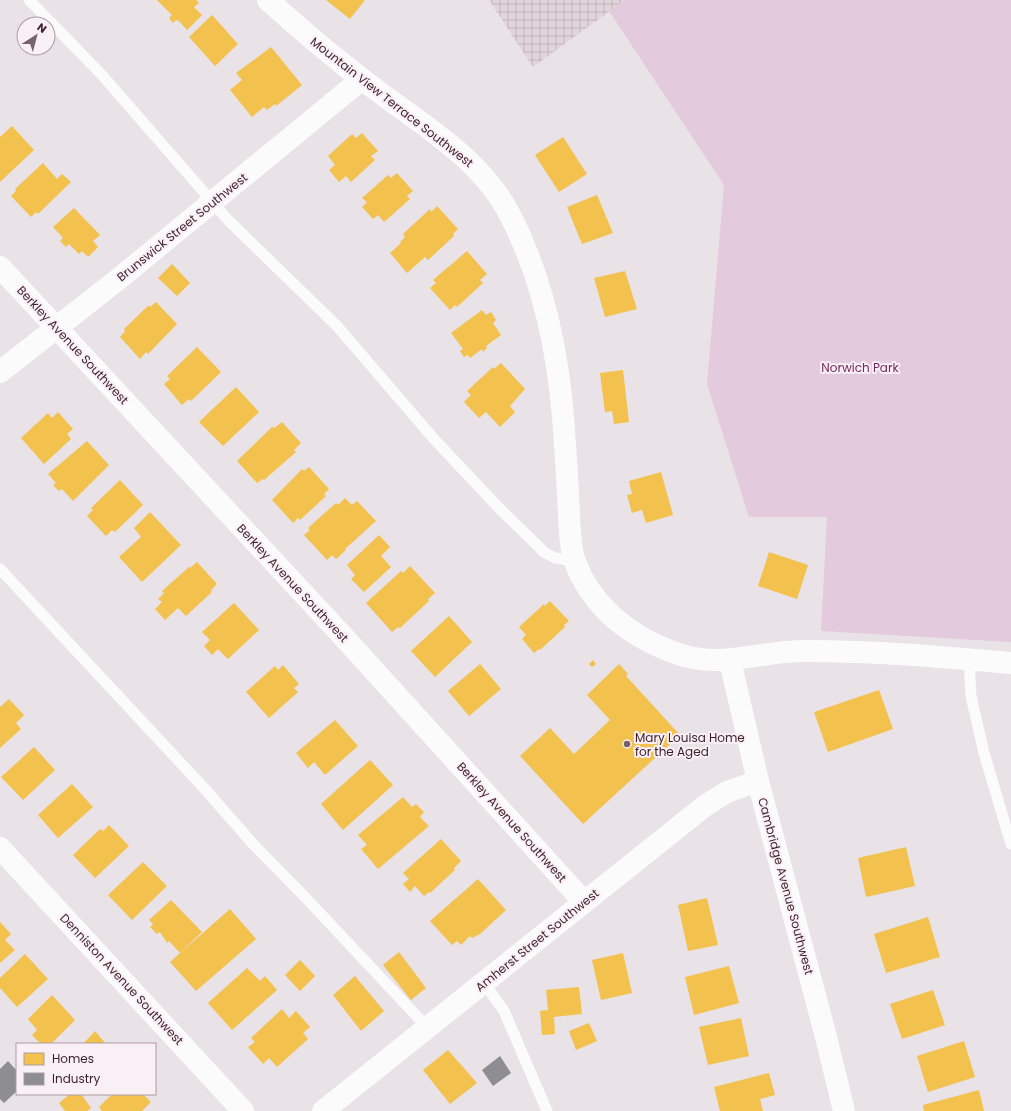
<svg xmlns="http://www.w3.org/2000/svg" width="1011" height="1111" font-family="Poppins,sans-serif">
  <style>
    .industrial { fill: url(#industrial-grid) }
    .park { fill: #e3cadd }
    .homes { fill: #f2c14e }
    .industry { fill: #8d8d92 }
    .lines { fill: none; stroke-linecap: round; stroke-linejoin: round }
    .lane { stroke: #fcfbfb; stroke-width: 11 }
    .street { stroke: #fcfbfb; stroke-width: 22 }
    .poi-dot { fill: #79636b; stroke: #f8f0f4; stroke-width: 1.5 }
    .labels { text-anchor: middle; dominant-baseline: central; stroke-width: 4; stroke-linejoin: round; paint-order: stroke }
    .street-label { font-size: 12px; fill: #3d1f29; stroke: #f8f0f4 }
    .park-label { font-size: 12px; fill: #76275d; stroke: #f8f0f4 }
    .poi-label { font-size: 12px; fill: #3d1f29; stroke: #f8f0f4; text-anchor: start }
  </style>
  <defs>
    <pattern id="industrial-grid" width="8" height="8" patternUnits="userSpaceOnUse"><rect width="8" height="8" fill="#e1d4da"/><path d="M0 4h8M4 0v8" fill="none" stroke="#c2b6bb"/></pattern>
  </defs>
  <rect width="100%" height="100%" fill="#e9e2e6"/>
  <path class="industrial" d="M489 0H625L533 67Z"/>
  <path class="park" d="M625 0H1011V642L821 631 827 517H749L707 384 724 185 609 11Z"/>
  <path class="homes" d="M157 0H196L199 3 194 7 202 15 187 30 179 21 176 20 173 23 169 18 172 15Z
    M326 0H365L350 19Z
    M212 15 238 44 215 66 189 37Z
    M271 47 302 85 276 106 275 104 267 110 264 107 252 117 230 90 242 80 236 73Z
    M12 126 34 150 0 182V137Z
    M362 133 378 151 371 156 375 160 351 182 346 176 339 182 329 170 335 165 328 156 352 134 356 138Z
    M563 137 587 174 559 192 535 155Z
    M43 163 57 179 62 174 71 182 38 214 36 212 31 217 11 196 16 191 15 189Z
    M397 173 413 191 407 196 410 199 384 222 378 215 373 219 362 207 367 202 362 198 388 175 391 178Z
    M597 195 613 233 582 244 567 207Z
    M437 206 458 229 453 234 454 236 428 260 425 257 407 273 390 253 401 243 400 242 405 237 403 234 430 209 431 212Z
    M74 208 100 235 93 241 98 247 88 257 82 251 79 254 69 244 66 247 60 241 63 238 53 227Z
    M467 251 487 274 480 280 483 283 457 307 455 305 450 310 430 288 436 283 433 280Z
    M172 264 190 283 177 296 158 278Z
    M625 271 637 309 605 317 594 278Z
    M156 302 177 324 148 354 146 352 140 359 120 337 125 331 124 329 149 305 150 307Z
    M482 310 486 315 491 312 496 320 493 323 501 335 486 346 487 348 483 352 482 349 470 358 468 355 464 357 460 351 463 349 451 333Z
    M197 347 221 372 191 401 189 399 182 405 164 384 170 379 167 376Z
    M501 363 525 389 510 406 515 412 500 427 486 412 479 418 464 402 471 395 467 391 493 367 494 369Z
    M623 370 629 422 614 424 612 411 605 412 600 373Z
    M236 387 259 412 223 446 199 422Z
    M58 412 73 429 67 434 71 439 44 464 21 438 48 413 52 418Z
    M282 422 301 443 294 450 296 452 264 480 263 479 257 483 237 461 272 427 274 428Z
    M87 441 109 465 73 501 62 489 59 491 53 485 56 483 48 474Z
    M309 467 329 489 324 494 326 496 300 520 298 518 293 523 272 500 302 469 304 471Z
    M661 472 673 515 646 523 642 510 632 513 627 495 632 494 629 481Z
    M120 480 143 505 115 532 112 530 106 536 87 516 93 510 91 508Z
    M345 498 352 505 357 501 376 521 345 549 346 550 336 559 332 555 327 560 304 535 310 530 308 528 336 503 338 505Z
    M150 512 181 545 142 582 119 557 141 537 134 528Z
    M379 535 390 547 381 556 391 567 364 592 351 579 355 575 347 565Z
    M769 552 808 565 797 599 758 586Z
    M197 562 217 584 211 590 212 592 186 616 178 608 165 620 155 609 162 602 158 599 164 593 162 591 189 567 190 568Z
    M410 566 435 593 428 599 429 601 400 628 398 627 392 632 366 603 401 571 403 573Z
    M550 601 569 621 564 625 565 627 540 650 539 649 534 653 522 639 526 635 519 627 544 604 545 606Z
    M234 603 259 630 228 659 218 649 212 655 204 646 210 640 202 632Z
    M449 616 472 642 435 677 411 651Z
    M593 660 596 664 592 667 589 664Z
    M480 664 501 689 469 716 448 691Z
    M619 664 628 674 626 676 680 735 583 824 520 756 550 728 574 754 610 720 587 695Z
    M283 665 299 684 294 688 298 692 269 718 246 692 275 666 278 670Z
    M879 690 893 729 828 752 814 712Z
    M9 699 24 715 16 723 21 729 0 748V707Z
    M335 720 358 746 325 775 314 762 308 768 296 753Z
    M34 747 55 770 23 800 1 777Z
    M370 760 393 785 343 830 321 804Z
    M72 784 93 807 58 838 38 815Z
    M403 797 412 807 416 804 424 812 420 817 429 826 378 869 361 849 367 845 358 835Z
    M109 825 129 846 95 878 73 855 100 829 103 831Z
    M441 839 461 861 454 868 455 870 430 893 429 892 424 896 415 886 410 892 403 884 409 879 403 873Z
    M906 847 915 886 866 897 858 858Z
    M143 862 167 886 132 920 108 895Z
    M478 879 506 910 480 934 472 938 470 936 461 945 457 941 452 945 430 921Z
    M707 898 718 945 688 951 678 905Z
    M171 900 202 932 180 953 169 941 167 943 160 932 157 934 150 927 153 924 149 920Z
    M230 909 256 939 196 991 170 962Z
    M928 917 940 957 886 973 874 934Z
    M0 922 11 934 5 940 15 950 0 963Z
    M399 952 426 988 411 1000 383 965Z
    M623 953 632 993 601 1000 592 960Z
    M25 954 48 979 17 1007 0 988V978Z
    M300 960 315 976 300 991 285 975Z
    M729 966 739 1003 694 1015 685 977Z
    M247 968 260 981 265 976 277 990 232 1030 208 1003Z
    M355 976 384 1011 361 1031 333 995Z
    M579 987 582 1014 554 1017 555 1034 542 1035 540 1011 548 1010 546 990Z
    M933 990 945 1025 902 1039 890 1004Z
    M52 995 75 1020 51 1044H41L32 1035 37 1030 28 1019Z
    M282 1009 289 1018 296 1011 310 1027 303 1033 308 1039 277 1067 269 1058 263 1064 248 1047 255 1042 251 1038Z
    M741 1018 749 1056 708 1065 699 1027Z
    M589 1023 597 1041 576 1050 569 1031Z
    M95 1031 106 1044H83Z
    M964 1041 975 1077 928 1092 917 1056Z
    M448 1050 477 1083 450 1104 423 1070Z
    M769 1073 775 1095 760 1099 763 1111H720L714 1087Z
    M979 1090 984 1111H924L923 1105Z
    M70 1094H81L91 1108 87 1111H65L59 1103Z
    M112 1094H143L151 1102 142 1111H102L99 1107Z"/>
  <path class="industry" d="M500 1056 511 1073 493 1086 482 1070Z
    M8 1061 17 1071V1091L4 1103 0 1099V1069Z"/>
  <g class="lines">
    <path class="lane" d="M29 0 102 75 229 221 337 326 434 439 499 508 544 552 555 558 575 561
      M0 569 204 788 254 845 304 896 428 1028
      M969 660 971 696 984 753 1011 844
      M484 983 504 1011 547 1111"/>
    <path class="street" d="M268 0C302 31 338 61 375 89 424 126 482 160 510 215 547 286 561 367 565 446 567 470 568 493 569 516 570 532 570 548 575 562 592 606 627 634 670 651 721 672 757 650 807 651 875 651 943 657 1011 663
      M0 267 340 633 584 902
      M0 372 121 277 362 79
      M730 661 758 781 826 1037 844 1111
      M0 848 243 1111
      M323 1111 706 805 727 792 758 781"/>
  </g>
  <circle class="poi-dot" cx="627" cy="744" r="4"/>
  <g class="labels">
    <g class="street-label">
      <text transform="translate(392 102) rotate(38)">Mountain View Terrace Southwest</text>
      <text transform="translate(182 227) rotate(-39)">Brunswick Street Southwest</text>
      <text transform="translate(73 345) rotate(47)">Berkley Avenue Southwest</text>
      <text transform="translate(293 583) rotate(47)">Berkley Avenue Southwest</text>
      <text transform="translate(512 822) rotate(48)">Berkley Avenue Southwest</text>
      <text transform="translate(786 886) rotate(75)">Cambridge Avenue Southwest</text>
      <text transform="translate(537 940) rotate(-39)">Amherst Street Southwest</text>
      <text transform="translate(122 979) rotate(47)">Denniston Avenue Southwest</text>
    </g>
    <g class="park-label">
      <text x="860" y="367">Norwich Park</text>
    </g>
    <g class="poi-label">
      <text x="635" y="737">Mary Louisa Home<tspan x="635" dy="14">for the Aged</tspan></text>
    </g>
  </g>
  <rect x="16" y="1043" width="140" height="52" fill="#f8f0f4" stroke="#ad9ca3"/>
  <rect x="24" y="1053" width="20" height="12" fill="#f2c14e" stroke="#ad9ca3"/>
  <text x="52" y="1063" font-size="12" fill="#3d1f29">Homes</text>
  <rect x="24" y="1073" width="20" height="12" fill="#8d8d92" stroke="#ad9ca3"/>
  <text x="52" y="1083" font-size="12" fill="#3d1f29">Industry</text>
  <g transform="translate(36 36) rotate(36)"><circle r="19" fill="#f8f0f4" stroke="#ad9ca3"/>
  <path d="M0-3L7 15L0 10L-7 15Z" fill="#79636b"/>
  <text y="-6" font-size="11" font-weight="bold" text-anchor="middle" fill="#3d1f29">N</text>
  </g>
</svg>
